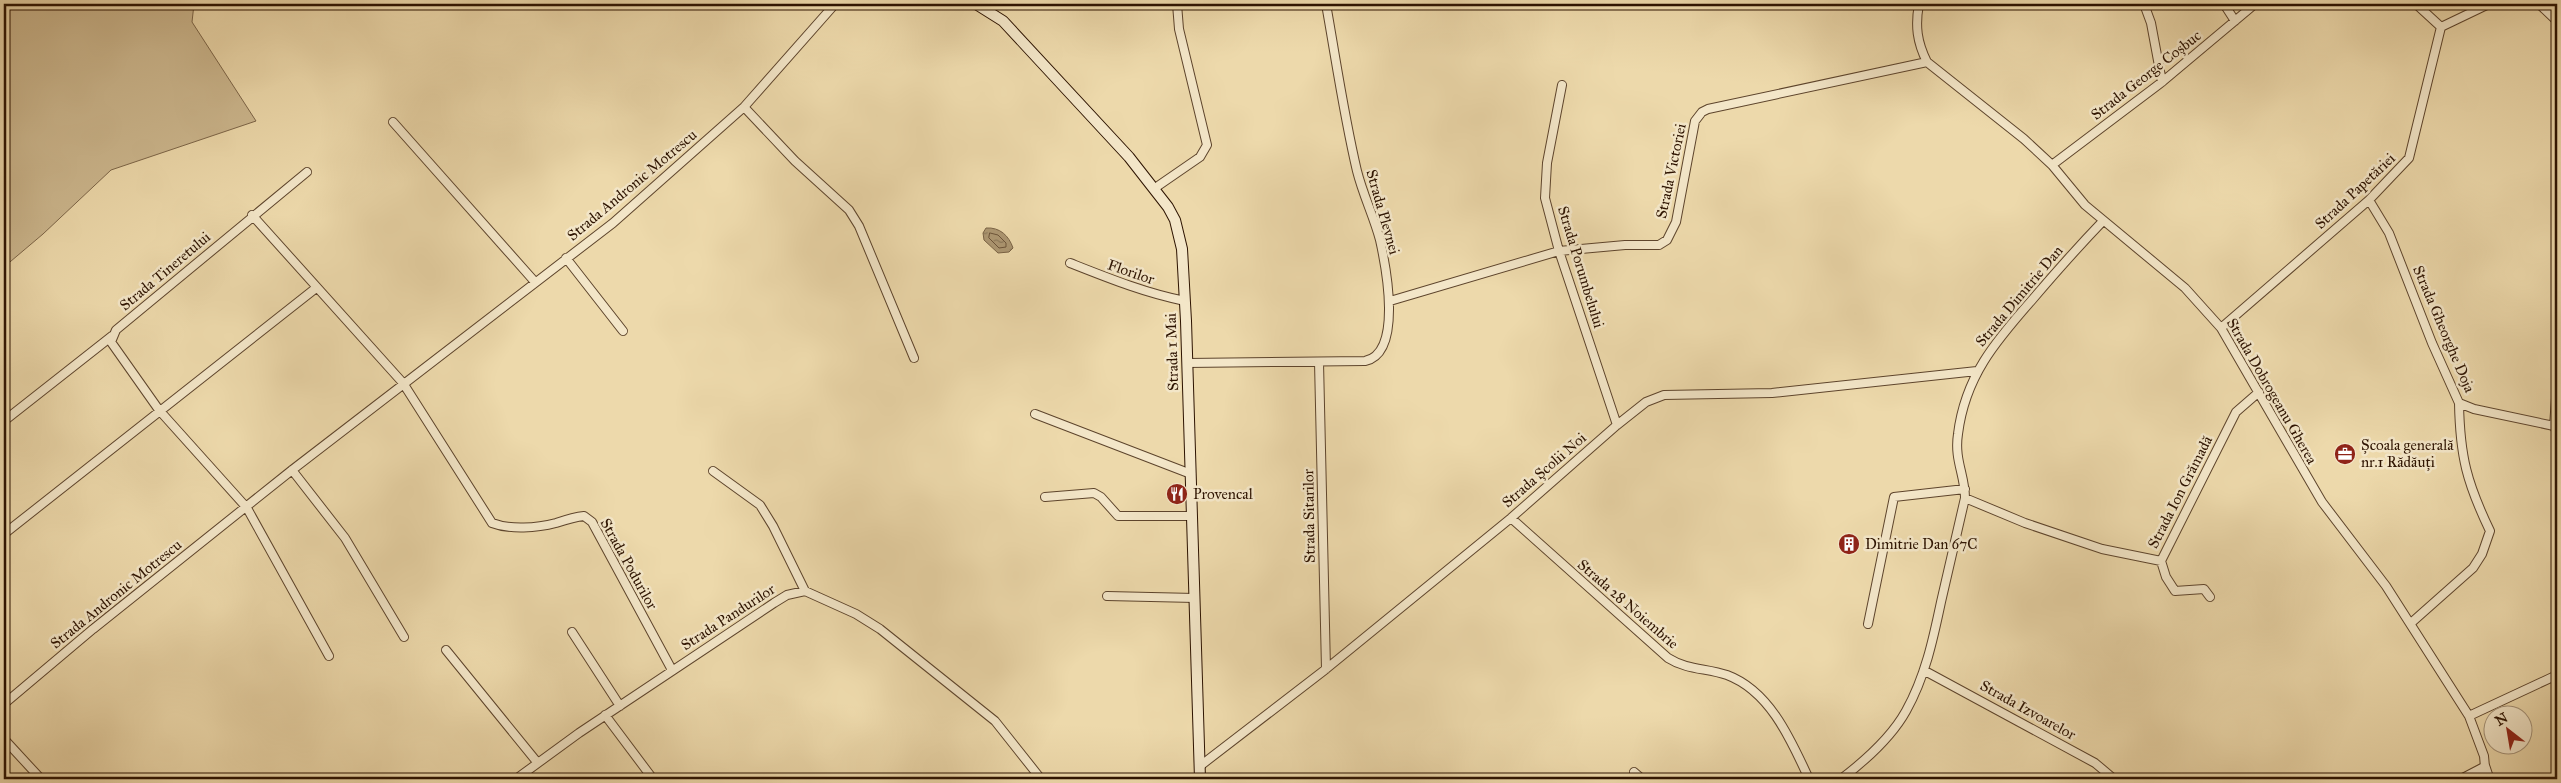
<svg xmlns="http://www.w3.org/2000/svg" width="2561" height="783" font-family="'IM FELL Great Primer',serif">
  <style>
    .grass { fill: #ccb78e; stroke: #7c6548 }
    .water { fill: url(#water-ripples); stroke: #796244 }
    .lines { fill: none; stroke-linecap: round; stroke-linejoin: round }
    .shore { stroke: #6c5439; stroke-width: 1 }
    .minor-casing { stroke: #5d442c; stroke-width: 10 }
    .tertiary-casing { stroke: #5d442c; stroke-width: 11 }
    .secondary-casing { stroke: #2d1301; stroke-width: 12 }
    .minor { stroke: #f3e6c8; stroke-width: 8 }
    .tertiary { stroke: #f3e6c8; stroke-width: 9 }
    .secondary { stroke: #f3e6c8; stroke-width: 10 }
    .labels { text-anchor: middle; dominant-baseline: central; stroke-width: 5; stroke-linejoin: round; paint-order: stroke }
    .street-label { font-size: 15px; fill: #2d1301; stroke: #f3e6c8 }
    .poi-label { font-size: 15px; fill: #2d1301; stroke: #f3e6c8; text-anchor: start }
  </style>
  <defs>
    <pattern id="water-ripples" width="26" height="14" patternUnits="userSpaceOnUse" patternTransform="scale(1.25)"><rect width="26" height="14" fill="#ac9671"/><path d="M2 4q2-2 4 0t4 0M15 11q2-2 4 0t4 0" fill="none" stroke="#8c795a"/></pattern>
  </defs>
  <rect width="100%" height="100%" fill="#edd9ab"/>
  <filter id="stains"><feTurbulence type="fractalNoise" baseFrequency=".004" numOctaves="4"/><feColorMatrix values="0 0 0 0 .2 0 0 0 0 .09 0 0 0 0 .02 0 0 0 .5 -.17"/></filter>
  <radialGradient id="worn" r=".72"><stop offset=".6" stop-color="#630" stop-opacity="0"/><stop offset="1" stop-color="#630" stop-opacity=".3"/></radialGradient>
  <path class="grass" d="M4 4H194L192 22 256 121 111 170 43 234 4 267Z"/>
  <path class="water" d="M986 228C1000 227 1009 236 1013 248L1009 252 998 253 984 240 983 233Z"/>
  <g class="lines">
    <path class="shore" d="M990 233 998 235 1006 243V247L999 248 989 238Z"/>
    <g class="minor-casing">
      <path id="minor" d="M1919 4C1915 26 1917 42 1927 62L2024 139 2052 165 2085 205 2185 288 2221 328 2322 502 2386 586 2469 716 2484 756 2485 767
        M2144 4 2151 23 2162 82
        M2224 4 2235 21
        M2416 4 2441 27
        M2539 4 2557 21
        M1562 85 1547 163 1545 198 1559 251 1617 425
        M744 107 795 161 849 210 859 226 914 358
        M393 122 535 282
        M2052 165 2162 82 2255 4
        M307 172 116 330 111 342 159 410 247 508 329 656
        M1155 188 1200 157 1207 145 1179 29 1177 4
        M2369 200 2389 233 2432 343 2459 403 2474 409 2554 426 2557 433
        M252 215 403 383 492 523C510 530 537 528 556 523 565 520 574 517 584 516L592 522 672 670
        M566 258 623 331
        M1070 263C1108 278 1145 293 1185 301
        M1390 301 1559 251 1625 245H1659L1667 240 1676 222 1695 121 1702 112 1708 109 1927 62
        M2221 328 2369 200 2409 158 2441 27 2489 4
        M1319 362 1326 669
        M1187 363 1365 361C1403 353 1386 267 1380 240 1374 217 1363 195 1357 171 1344 116 1336 60 1326 4
        M1035 414 1191 474
        M4 421 112 336
        M2554 426 2557 384
        M292 470 345 538 404 637
        M713 471 760 505 773 526 805 591
        M1045 497 1094 493 1101 497 1118 516H1192
        M1965 498 2025 523 2102 549 2161 561 2236 412 2259 392
        M1511 518 1668 658C1687 670 1706 668 1727 675 1770 691 1791 740 1809 779
        M4 534 316 288
        M2161 561 2166 577 2175 591 2204 589 2210 597
        M1107 596 1195 598
        M2411 623 2473 568 2482 554 2490 531C2467 483 2460 457 2459 403
        M1868 624 1894 497 1965 489
        M572 632 620 706
        M446 650 537 762
        M1925 671 2095 763 2114 779
        M4 704 93 629 292 470 613 223 744 107 835 4
        M605 715 653 779
        M2469 716 2557 675
        M4 739 41 779
        M1200 766 1326 669 1511 518 1617 425 1646 402 1664 395 1772 393 1977 371
        M1634 772 1642 779
        M516 779 579 733 774 603 787 595 805 591 856 614 880 629 995 721 1041 779
        M1841 779C1866 760 1891 738 1906 711 1925 677 1933 640 1941 602 1949 568 1957 533 1965 498 1965 475 1954 460 1958 434 1965 377 1995 342 2032 300 2055 273 2079 246 2103 221"/>
    </g>
    <g class="tertiary-casing">
      <path id="tertiary" d="M2462 779 2485 767 2489 779"/>
    </g>
    <g class="secondary-casing">
      <path id="secondary" d="M976 4 1003 21 1129 157 1168 207 1175 220 1182 249 1186 321 1200 779"/>
    </g>
    <use href="#minor" class="minor"/>
    <use href="#tertiary" class="tertiary"/>
    <use href="#secondary" class="secondary"/>
  </g>
  <defs>
    <g id="office-disc" transform="scale(1.125)"><circle r="9.5" fill="#8f2418" stroke="#f3e6c8"/><path d="M-6-3h4V-5.5h4V-3h4V5H-6ZM-1-4.5V-3h2v-1.5ZM-6 0V1H6V0Z" fill="#fff"/></g>
    <g id="restaurant-disc" transform="scale(1.125)"><circle r="9.5" fill="#8f2418" stroke="#f3e6c8"/><path d="M-5-6h1v4h1v-4h1v4h1v-4h1v5L-1.5 .5V6h-2V.5L-5-1ZM5-6V6H3V1.5H1.5Q1.5-4 5-6Z" fill="#fff"/></g>
    <g id="building-disc" transform="scale(1.125)"><circle r="9.5" fill="#8f2418" stroke="#f3e6c8"/><path d="M-4-6H4V6H1V3H-1V6H-4ZM-2.5-4.3h1.7v1.8h-1.7ZM.8-4.3h1.7v1.8H.8ZM-2.5-1h1.7V.8h-1.7ZM.8-1h1.7V.8H.8Z" fill="#fff"/></g>
  </defs>
  <g fill-rule="evenodd">
    <use href="#office-disc" x="2345" y="454"/>
    <use href="#restaurant-disc" x="1177" y="494"/>
    <use href="#building-disc" x="1849" y="544"/>
  </g>
  <g class="labels">
    <g class="street-label">
      <text transform="translate(2146 75) rotate(-38)">Strada George Coșbuc</text>
      <text transform="translate(1671 171) rotate(-78)">Strada Victoriei</text>
      <text transform="translate(632 185) rotate(-40)">Strada Andronic Motrescu</text>
      <text transform="translate(2355 191) rotate(-43)">Strada Papetăriei</text>
      <text transform="translate(1383 212) rotate(74)">Strada Plevnei</text>
      <text transform="translate(1581 267) rotate(73)">Strada Porumbelului</text>
      <text transform="translate(165 271) rotate(-40)">Strada Tineretului</text>
      <text transform="translate(1131 272) rotate(19)">Florilor</text>
      <text transform="translate(2019 296) rotate(-50)">Strada Dimitrie Dan</text>
      <text transform="translate(2444 329) rotate(67)">Strada Gheorghe Doja</text>
      <text transform="translate(1172 352) rotate(-92)">Strada 1 Mai</text>
      <text transform="translate(2272 391) rotate(60)">Strada Dobrogeanu Gherea</text>
      <text transform="translate(1544 470) rotate(-41)">Strada Școlii Noi</text>
      <text transform="translate(2180 492) rotate(-63)">Strada Ion Grămadă</text>
      <text transform="translate(1309 516) rotate(-91)">Strada Sitarilor</text>
      <text transform="translate(629 564) rotate(61)">Strada Podurilor</text>
      <text transform="translate(116 594) rotate(-39)">Strada Andronic Motrescu</text>
      <text transform="translate(1628 604) rotate(41)">Strada 28 Noiembrie</text>
      <text transform="translate(728 617) rotate(-33)">Strada Pandurilor</text>
      <text transform="translate(2028 710) rotate(29)">Strada Izvoarelor</text>
    </g>
    <g class="poi-label">
      <text x="2361" y="445">Școala generală<tspan x="2361" dy="17">nr.1 Rădăuți</tspan></text>
      <text x="1193" y="494">Provencal</text>
      <text x="1865" y="544">Dimitrie Dan 67C</text>
    </g>
  </g>
  <rect width="2561" height="783" fill="none" stroke="#edd9ab" stroke-width="20"/>
  <rect x="5" y="5" width="2551" height="773" fill="none" stroke="#2d1301" stroke-width="2.5"/>
  <rect x="10" y="10" width="2541" height="763" fill="none" stroke="#2d1301"/>
  <g transform="translate(2508 730) rotate(329)"><circle r="24" fill="#f3e6c8" stroke="#a49278"/>
  <path d="M0-4L9 19L0 12L-9 19Z" fill="#8f2418"/>
  <text y="-8" font-size="14" font-weight="bold" text-anchor="middle" fill="#2d1301">N</text>
  </g>
  <rect width="100%" height="100%" filter="url(#stains)"/>
  <rect width="100%" height="100%" fill="url(#worn)"/>
</svg>
